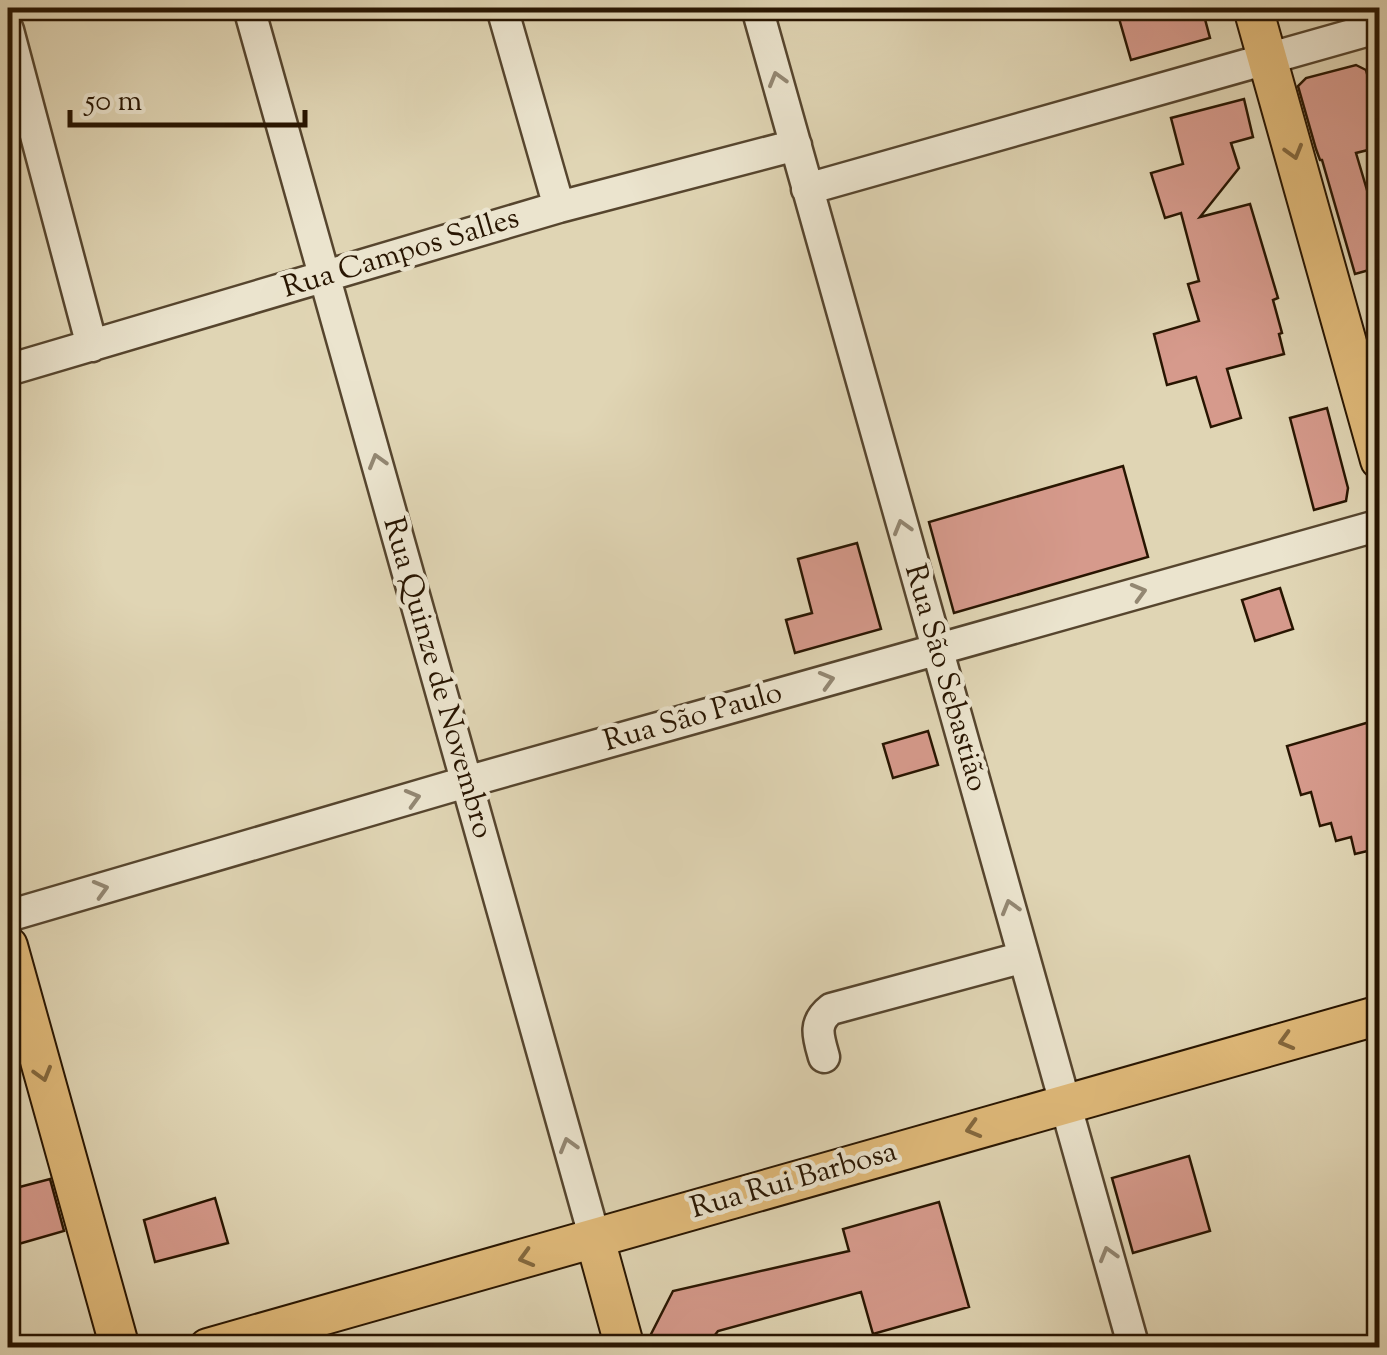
<svg xmlns="http://www.w3.org/2000/svg" width="1387" height="1355" font-family="'Sorts Mill Goudy',serif">
  <style>
    .building { fill: #d69a8c; stroke: #281501; stroke-width: 2.5 }
    .lines { fill: none; stroke-linecap: round; stroke-linejoin: round }
    .minor-casing { stroke: #56452e; stroke-width: 35 }
    .major-casing { stroke: #281501; stroke-width: 42 }
    .minor { stroke: #ebe4ce; stroke-width: 30 }
    .major { stroke: #e0ba7a; stroke-width: 38 }
    .oneway { stroke: #938772 }
    .oneway2 { stroke: #84683e }
    .labels { text-anchor: middle; dominant-baseline: central; stroke-width: 9; stroke-linejoin: round; paint-order: stroke }
    .street-label { font-size: 30px; fill: #281501; stroke: #ebe4ce }
  </style>
  <rect width="100%" height="100%" fill="#e0d5b4"/>
  <filter id="stains"><feTurbulence type="fractalNoise" baseFrequency=".002" numOctaves="4"/><feColorMatrix values="0 0 0 0 .2 0 0 0 0 .09 0 0 0 0 .02 0 0 0 .5 -.17"/></filter>
  <radialGradient id="worn" r=".72"><stop offset=".6" stop-color="#630" stop-opacity="0"/><stop offset="1" stop-color="#630" stop-opacity=".3"/></radialGradient>
  <path class="building" d="M1116 8H1202L1210 38 1131 60Z
    M1356 65 1366 70 1380 122V147L1356 153 1380 234V267L1355 274 1322 160H1320L1316 149 1298 86 1306 78Z
    M1244 99 1253 137 1231 143 1239 168 1200 217 1250 204 1278 298 1273 300 1282 333 1279 334 1284 354 1227 369 1241 418 1211 427 1196 377 1167 385 1154 334 1199 321 1188 284 1199 281 1181 213 1165 218 1151 173 1183 164 1171 118Z
    M1327 408 1348 488 1346 501 1314 510 1290 418Z
    M1123 466 1148 557 954 613 929 522Z
    M857 543 881 629 795 653 786 620 812 613 798 559Z
    M1280 588 1293 629 1255 641 1242 600Z
    M1380 719V848L1355 854 1351 837 1336 841 1331 823 1320 826 1311 792 1301 795 1287 746Z
    M928 731 938 765 893 778 883 744Z
    M1189 1156 1210 1231 1133 1253 1112 1178Z
    M50 1179 64 1231 8 1247V1190Z
    M215 1198 228 1243 155 1262 144 1220Z
    M939 1202 969 1307 873 1334 861 1292 718 1331 705 1348H647V1342L673 1291 849 1251 843 1229Z"/>
  <g class="lines">
    <g class="minor-casing">
      <path id="minor" d="M249 8 595 1239
        M502 8 559 207
        M757 8 1134 1348
        M8 30 92 346
        M807 189 1380 27
        M8 370 559 207 796 145
        M8 916 466 782 1380 525
        M824 1057C818 1036 813 1023 831 1009L1024 957"/>
    </g>
    <g class="major-casing">
      <path id="major" d="M1253 8 1380 460
        M8 946 120 1348
        M595 1239 625 1348
        M208 1348 1380 1015"/>
    </g>
    <use href="#minor" class="minor"/>
    <use href="#major" class="major"/>
  </g>
  <defs><path id="oneway-chevron" d="M-2-3.5L2.5 0L-2 3.5" fill="none" stroke-width="1.6" stroke-linecap="round" stroke-linejoin="round" transform="scale(2.5)"/></defs>
  <g class="oneway">
    <use href="#oneway-chevron" transform="translate(777 79) rotate(-106)"/>
    <use href="#oneway-chevron" transform="translate(377 461) rotate(-106)"/>
    <use href="#oneway-chevron" transform="translate(902 527) rotate(-106)"/>
    <use href="#oneway-chevron" transform="translate(1139 592) rotate(-16)"/>
    <use href="#oneway-chevron" transform="translate(827 680) rotate(-16)"/>
    <use href="#oneway-chevron" transform="translate(413 798) rotate(-16)"/>
    <use href="#oneway-chevron" transform="translate(101 889) rotate(-16)"/>
    <use href="#oneway-chevron" transform="translate(1010 907) rotate(-106)"/>
    <use href="#oneway-chevron" transform="translate(568 1145) rotate(-106)"/>
    <use href="#oneway-chevron" transform="translate(1108 1254) rotate(-106)"/>
  </g>
  <g class="oneway2">
    <use href="#oneway-chevron" transform="translate(1294 152) rotate(74)"/>
    <use href="#oneway-chevron" transform="translate(1286 1041) rotate(164)"/>
    <use href="#oneway-chevron" transform="translate(43 1074) rotate(74)"/>
    <use href="#oneway-chevron" transform="translate(973 1129) rotate(164)"/>
    <use href="#oneway-chevron" transform="translate(526 1258) rotate(164)"/>
  </g>
  <g class="labels">
    <g class="street-label">
      <text transform="translate(401 254) rotate(-17)">Rua Campos Salles</text>
      <text transform="translate(437 678) rotate(74)">Rua Quinze de Novembro</text>
      <text transform="translate(945 678) rotate(74)">Rua São Sebastião</text>
      <text transform="translate(693 718) rotate(-16)">Rua São Paulo</text>
      <text transform="translate(794 1181) rotate(-16)">Rua Rui Barbosa</text>
    </g>
  </g>
  <rect width="1387" height="1355" fill="none" stroke="#e0d5b4" stroke-width="40"/>
  <rect x="10" y="10" width="1367" height="1335" fill="none" stroke="#281501" stroke-width="5"/>
  <rect x="20" y="20" width="1347" height="1315" fill="none" stroke="#281501" stroke-width="2.5"/>
  <path d="M70 110v15h235v-15" fill="none" stroke="#281501" stroke-width="5"/>
  <text x="85" y="110" font-size="30" fill="#281501" stroke="#ebe4ce" stroke-width="8" paint-order="stroke">50 m</text>
  <rect width="100%" height="100%" filter="url(#stains)"/>
  <rect width="100%" height="100%" fill="url(#worn)"/>
</svg>
